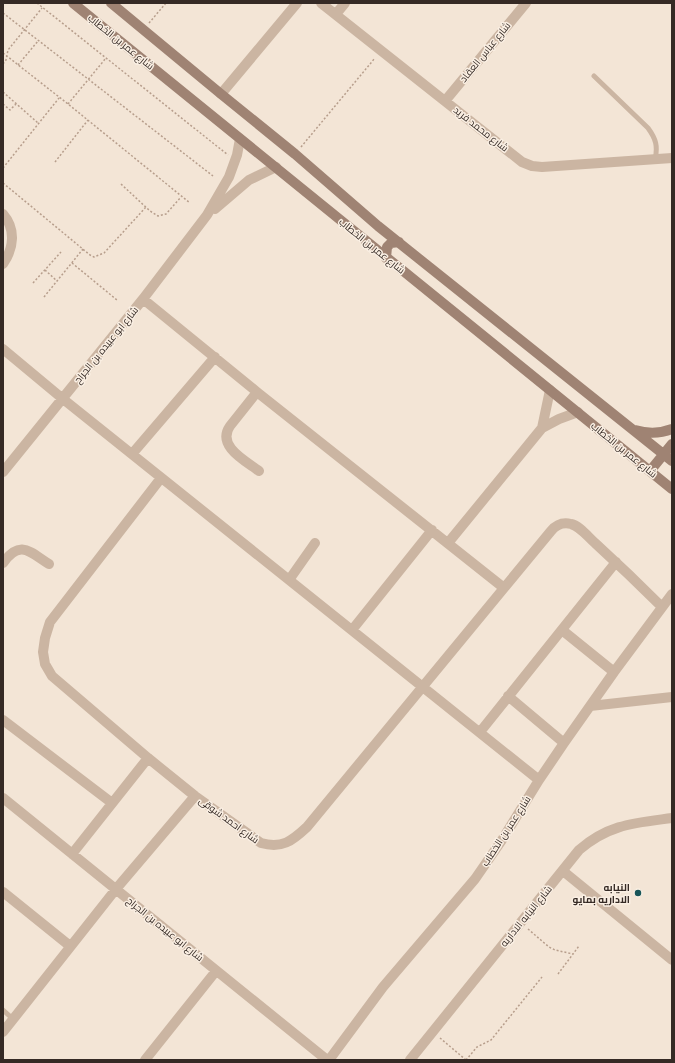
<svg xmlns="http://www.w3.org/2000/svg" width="675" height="1063" font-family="Ubuntu,Cairo,sans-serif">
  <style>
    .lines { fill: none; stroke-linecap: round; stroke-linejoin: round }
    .path { stroke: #b79e8c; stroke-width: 1.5; stroke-dasharray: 2 2; stroke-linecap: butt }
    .lane { stroke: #cbb5a2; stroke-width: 5 }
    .street { stroke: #cbb5a2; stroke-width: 10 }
    .secondary { stroke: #9f8373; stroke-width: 10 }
    .poi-dot { fill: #185559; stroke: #faefe3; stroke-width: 1.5 }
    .labels { text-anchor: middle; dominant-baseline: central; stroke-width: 3; stroke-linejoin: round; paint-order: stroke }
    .street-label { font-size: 10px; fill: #352a25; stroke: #faefe3 }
    .poi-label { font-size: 10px; font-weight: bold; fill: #352a25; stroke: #faefe3; text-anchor: end }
  </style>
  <rect width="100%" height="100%" fill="#f3e5d6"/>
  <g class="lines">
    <path class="path" d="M37 3 228 155
      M3 13 213 176
      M149 23 166 3
      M3 53 68 104 190 203
      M3 64 6 60 8 50 42 8
      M18 65 38 41
      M3 92 38 123
      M3 104 10 110 16 104
      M68 104 106 58
      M301 147 375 58
      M55 162 88 120
      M3 168 59 98
      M3 183 90 255 94 257 104 253 146 207
      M121 184 150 211 158 216 166 214 181 197
      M72 263 117 300
      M45 270 57 281
      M33 283 61 252
      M44 297 83 249
      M528 929 549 947 555 950 573 954
      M558 974 579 946
      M440 1038 466 1060
      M466 1060 477 1047 491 1040 542 977"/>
    <path class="lane" d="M594 76 648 128C656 139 658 146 655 160
      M3 1010 13 1019"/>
    <path class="street" d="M321 3 522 162 532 166 542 167 672 158
      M336 14 345 3
      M221 94 297 3
      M445 101 526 3
      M215 209 249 180 276 167
      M3 214C16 229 14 248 3 264
      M143 299 257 392 504 588
      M3 349 63 399 539 780
      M257 392 230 426C216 446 246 461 259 471
      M542 428 550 390
      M132 454 215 357
      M3 472 143 299 207 215 229 177 237 155 240 139
      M161 478 50 622 45 638 43 652 45 664 52 676 148 758 195 796 261 843C282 849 292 841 307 827L551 531C556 525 563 522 571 524 580 526 588 537 595 543 618 564 640 585 662 607
      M448 543 542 428 559 419 578 412
      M3 563C20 539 30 552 49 564
      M289 580 315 543
      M352 630 432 530
      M562 630 614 672
      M508 696 564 743
      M590 706 672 697
      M3 720 112 803
      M480 732 616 562
      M3 798 327 1060
      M72 854 148 758
      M563 871 672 960
      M3 892 70 946
      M3 1032 116 889 195 796
      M145 1060 216 971
      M329 1060 383 987 475 879 502 840 539 780 564 743 614 672 672 594
      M410 1060 579 850C609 824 635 823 672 818"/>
    <path class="secondary" d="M73 3 672 489
      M111 3 221 94 295 154 378 226 672 461
      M386 258 387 247 391 243 399 242
      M635 430C648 434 659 434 672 429
      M650 471 672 444"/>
  </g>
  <circle class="poi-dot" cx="638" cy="893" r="4"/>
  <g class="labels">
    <g class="street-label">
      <text transform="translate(121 42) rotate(39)">شارع عمر بن الخطاب</text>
      <text transform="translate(485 52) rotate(-51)">شارع عباس العقاد</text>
      <text transform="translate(481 129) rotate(38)">شارع محمد فريد</text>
      <text transform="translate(372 246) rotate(39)">شارع عمر بن الخطاب</text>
      <text transform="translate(106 345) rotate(-51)">شارع ابو عبيده بن الجراح</text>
      <text transform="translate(624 450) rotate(39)">شارع عمر بن الخطاب</text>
      <text transform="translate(229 820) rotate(36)">شارع احمد شوقى</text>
      <text transform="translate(506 831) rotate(-57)">شارع عمر بن الخطاب</text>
      <text transform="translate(526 916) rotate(-51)">شارع النيابه الاداريه</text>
      <text transform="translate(165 929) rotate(39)">شارع ابو عبيده بن الجراح</text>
    </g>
    <g class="poi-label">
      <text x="630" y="887">النيابه<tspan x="630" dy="12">الاداريه بمايو</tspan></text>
    </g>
  </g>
  <rect width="675" height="1063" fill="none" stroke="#352a25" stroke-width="8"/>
</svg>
